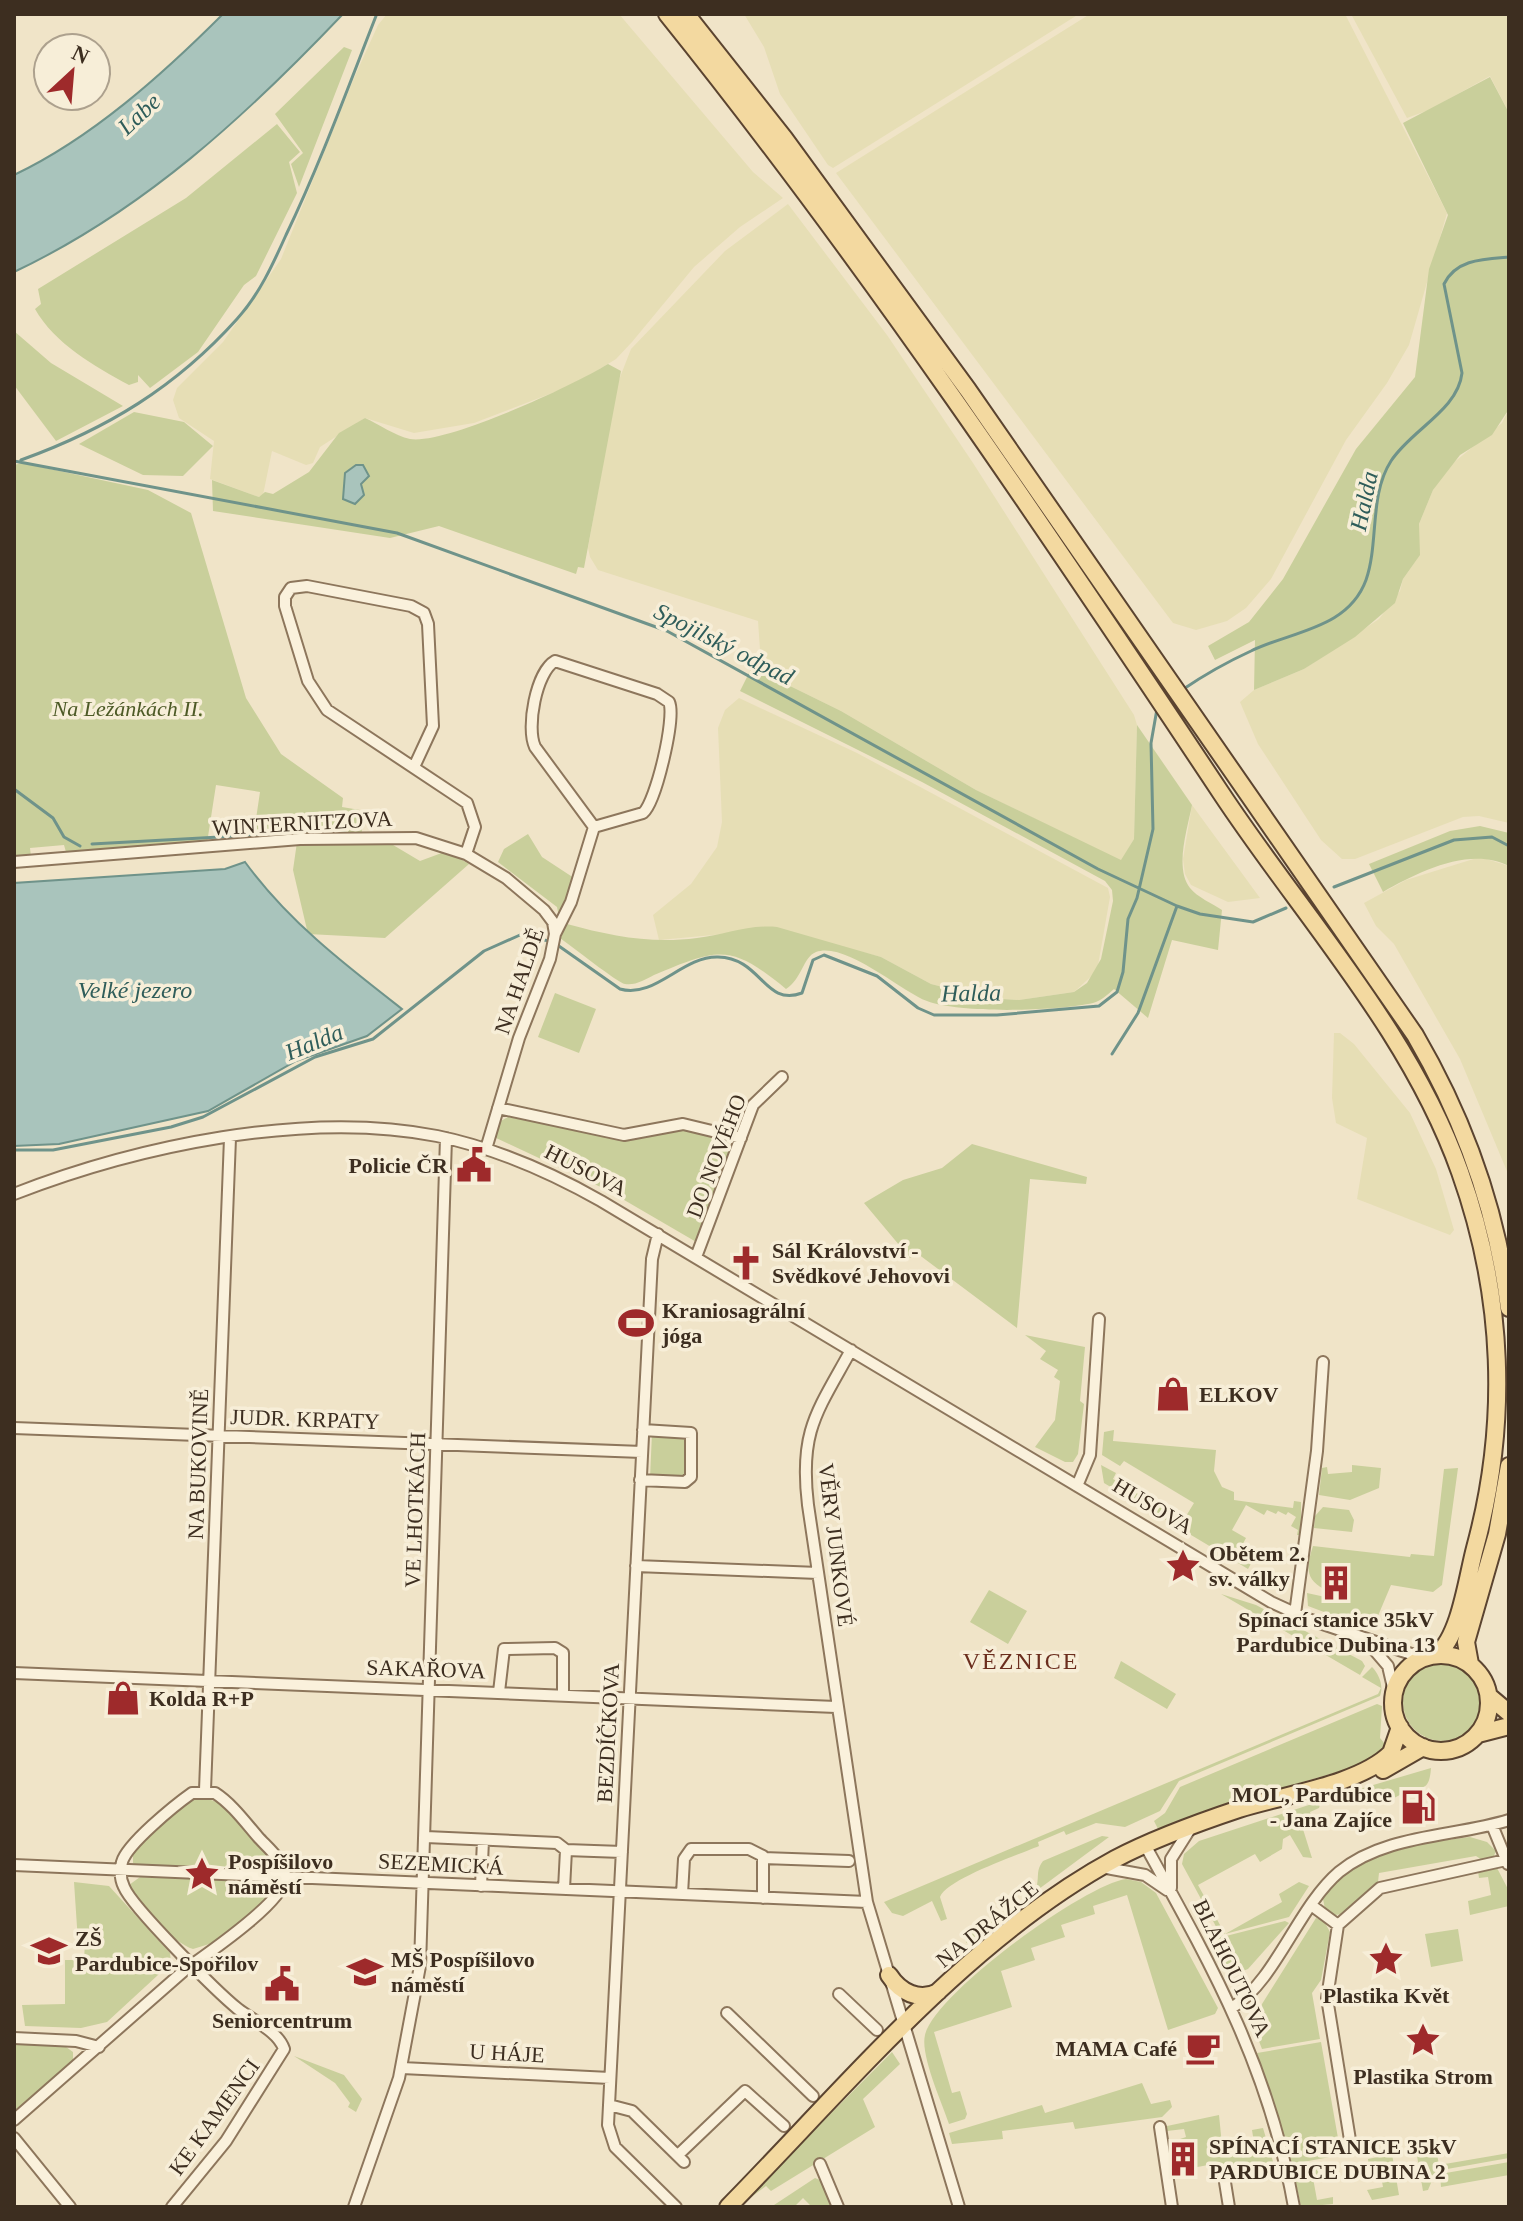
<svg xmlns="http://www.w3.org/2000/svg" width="1523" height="2221" font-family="Georgia,serif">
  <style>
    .farmland { fill: #e6deb5 }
    .green { fill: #c9cf9b }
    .water { fill: #a9c4bc; stroke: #6f938a; stroke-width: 2 }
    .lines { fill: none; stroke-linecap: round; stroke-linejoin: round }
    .stream { stroke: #6f938a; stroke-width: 3 }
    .street-casing { stroke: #8d765c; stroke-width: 14 }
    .primary-casing { stroke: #5b4430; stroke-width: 20 }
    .street { stroke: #faf1dc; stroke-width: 10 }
    .primary { stroke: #f3d9a0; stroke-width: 16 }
    .labels { text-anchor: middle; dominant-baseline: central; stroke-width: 7; stroke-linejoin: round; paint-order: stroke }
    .park-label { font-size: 22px; font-style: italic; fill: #4d5a26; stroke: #f7eed8 }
    .street-label { font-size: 22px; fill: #3d2e20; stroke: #f7eed8 }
    .poi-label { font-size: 22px; font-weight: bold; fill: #3d2e20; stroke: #f7eed8; text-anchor: start }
    .water-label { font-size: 24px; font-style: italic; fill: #2f5d5a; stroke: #f7eed8 }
    .neighbourhood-label { font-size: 24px; letter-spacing: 2px; fill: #6b2e1e; stroke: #f7eed8 }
  </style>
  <rect width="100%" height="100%" fill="#f0e4c8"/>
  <path class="farmland" d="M387 14H619L753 172 783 198 740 227 694 267 632 342 616 359 590 375 560 390 474 423 414 433 365 418 320 447 313 463 306 465 272 451 263 495 259 497 210 479 214 441 179 418 173 400 177 388 223 342 281 259 354 78 378 25Z
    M744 14H1079L833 168 828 165 780 94 764 47Z
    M1090 14H1345L1447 213 1409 345 1387 383 1346 440 1271 579 1246 608 1227 621 1196 630 1173 623 836 173Z
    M1351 14H1509V113L1490 76 1429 110 1407 118Z
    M788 204 887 335 973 463 1134 715 1137 725 1134 839 1121 861 976 790 841 711 788 685 761 664 758 621 598 570 590 557 588 548 617 385 631 349 725 251Z
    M1509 409V823L1479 816 1463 817 1355 859H1342L1321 840 1258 744 1240 702 1254 690 1304 669 1379 619 1400 591 1403 579 1417 559 1419 524 1433 490 1447 468 1502 423Z
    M739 698 857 753 1108 888 1110 897 1097 971 1074 992 1019 1000 986 998 931 984 881 957 824 942 724 934 659 940 653 915 691 884 717 847 722 822 718 728 725 710Z
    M1192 805 1260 898 1228 902 1191 885 1185 874 1183 859Z
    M1480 857 1509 866V1176L1460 1059 1394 944 1376 926 1364 903 1406 880Z
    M1334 1033H1340L1354 1044 1410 1113 1436 1169 1454 1230 1450 1235 1357 1199 1367 1138 1336 1123 1332 1098Z"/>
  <path class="green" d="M344 47 352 50 299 187 291 164 303 153 275 114Z
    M1490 77 1509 113V409L1492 435 1460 455 1433 490 1419 524 1420 555 1403 579 1395 603 1355 637 1304 669 1254 690 1255 640 1215 660 1208 646 1249 622 1283 579 1356 449 1415 377 1429 269 1448 215 1403 123Z
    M277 124 300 152 289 162 297 193 256 276 244 285 198 352 150 388 138 375V382L129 385C94 366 55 344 35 309L41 304 38 289 186 198Z
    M14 331 51 363 123 406 56 441 14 385Z
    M608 364 621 371 584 568 578 567 576 574 439 526 390 538 213 511 212 480 259 497 265 492 273 494 309 472 339 433 365 418C379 424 395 436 410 439 446 445 574 385 608 364Z
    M134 412 184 422 213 446 183 476 143 475 79 444Z
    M22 463 148 490 191 513 246 698 281 754 343 798 342 807 360 810 362 833 253 839 260 792 216 785 207 843 84 852H66L64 845 30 848 31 857 14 858V465Z
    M758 655 761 664 788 685 841 711 976 790 1121 860 1134 839 1137 725 1192 805C1188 827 1174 868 1190 888 1197 897 1213 904 1222 910L1218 950 1172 940 1148 1018 1114 989C1107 995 1101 1001 1093 1003 1057 1011 961 1014 927 1001 902 992 845 941 816 952 803 957 802 979 786 989 730 943 719 948 654 975 646 979 635 986 625 984 618 983 570 945 560 938L567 924C611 936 651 944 697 938 724 935 750 924 777 927L881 957 931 984 986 998 1019 1000 1074 992 1087 983 1101 959 1113 901 1112 890 1105 881 922 782 740 691Z
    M1480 826 1509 833V866C1470 846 1418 872 1383 892L1369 864 1450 831Z
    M528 834 542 857 574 878 559 917 557 907 498 862 504 849Z
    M297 842H388L420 861 447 851 469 864 385 938 308 934 293 870Z
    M555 993 596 1009 579 1053 538 1037Z
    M508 1117 631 1140 680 1128 727 1138 731 1153 698 1243 607 1190 494 1137 499 1122Z
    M972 1144 1087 1177 1086 1184 1030 1179 1017 1328 918 1254 910 1258 864 1203 903 1180 942 1168Z
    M1025 1335 1085 1347 1080 1401 1084 1404 1078 1454 1073 1462H1065L1035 1447 1055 1420 1060 1381 1054 1377 1058 1370 1040 1359 1046 1351Z
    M1114 1430 1113 1441 1216 1450 1214 1471 1222 1487 1234 1492V1500L1293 1508 1294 1501 1301 1502V1535H1297L1298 1530 1291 1526 1296 1517 1288 1512 1286 1515 1278 1511 1276 1514 1267 1510 1264 1515 1246 1505 1232 1530 1246 1538 1239 1551 1253 1560 1248 1569 1104 1483 1101 1465 1116 1473 1113 1479 1183 1521 1194 1503 1124 1461 1120 1466 1102 1455 1104 1432Z
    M652 1433 687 1434 685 1479 650 1478Z
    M1352 1465 1381 1468 1379 1488 1350 1500 1319 1495 1322 1468 1327 1467 1328 1474 1352 1472Z
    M1458 1468 1442 1585 1433 1592 1391 1585 1372 1630 1308 1606 1307 1593 1339 1600 1347 1577 1331 1571 1324 1589C1304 1579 1307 1565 1313 1546L1410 1557 1411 1554 1434 1556 1444 1469Z
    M1323 1507 1349 1510 1354 1520 1352 1532 1314 1528 1315 1516Z
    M989 1590 1027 1611 1008 1644 970 1622Z
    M1221 1594 1256 1605 1362 1661 1365 1666 1360 1675Z
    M1121 1661 1176 1694 1167 1709 1114 1678Z
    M1403 1702a39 39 0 1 1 78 0a39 39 0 1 1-78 0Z
    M1372 1667C1379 1674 1384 1686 1380 1696L1179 1781 1160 1811 1125 1827 1096 1823 1066 1835 1064 1831 1038 1842 1039 1846C1018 1855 947 1879 940 1897L947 1919 941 1921 932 1901 903 1916 892 1913 884 1902 1378 1694 1381 1688 1362 1677Z
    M1377 1704 1382 1706 1380 1738 1389 1749 1376 1761 1246 1798 1158 1829 1154 1821 1165 1813 1180 1787Z
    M1431 1768C1429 1797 1418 1783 1403 1793 1389 1802 1362 1813 1346 1793Z
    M202 1797 223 1804 273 1859V1869L139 1866 133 1863V1850L187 1801Z
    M1321 1801 1319 1808 1310 1812 1313 1822 1302 1826 1312 1858 1303 1857 1290 1835 1283 1839 1282 1849 1260 1862 1255 1854 1198 1885 1225 1934 1282 1902 1279 1894 1299 1882 1309 1886 1289 1917 1225 1934 1219 1932 1182 1864 1184 1854 1199 1841Z
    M1102 1836 1109 1837 966 1943C970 1924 990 1924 1004 1914 1015 1907 1033 1898 1037 1885 1039 1875 1036 1870 1043 1861Z
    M1470 1837 1487 1842 1496 1851 1493 1858 1482 1860 1476 1856 1379 1873 1378 1882 1343 1914 1335 1915 1325 1909 1323 1899C1347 1850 1423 1843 1470 1837Z
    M1497 1868 1509 1891V1906L1470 1915 1468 1901 1491 1895 1488 1877 1479 1878 1478 1871Z
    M140 1877 267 1882 273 1889 270 1897 219 1941 193 1949C175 1944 133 1903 129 1885Z
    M1126 1879 1141 1882 1156 1893 1218 2008 1215 2014 1168 2030 1127 1895 1093 1906 1095 1914 1061 1925 1065 1937 1031 1948 1035 1960 1001 1971 1012 2007 934 2032 952 2093 960 2091 967 2114 965 2119 949 2124C942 2103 920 2055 925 2035 934 1994 1084 1885 1126 1879Z
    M74 1882 109 1886 170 1953 171 1963 107 2022 81 2028 25 2026 22 2005 65 2004V1960H84L85 1942H78Z
    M1316 1918 1324 1921 1330 1932 1321 1980 1312 1993 1320 2039 1262 2049 1255 2031 1262 2004Z
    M1285 1921 1289 1923 1248 1969 1238 1973 1222 1967 1202 1930 1226 1936Z
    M1458 1929 1463 1961 1431 1967 1425 1934Z
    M14 2042 62 2044 73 2052V2065L14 2114Z
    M1321 2042 1341 2155 1292 2164 1257 2053Z
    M892 2052 900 2064 863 2099 875 2127 771 2191 766 2186 738 2207Z
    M294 2056 344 2075 362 2099 356 2112 348 2107 350 2103 335 2083Z
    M1142 2083 1151 2104 1170 2100 1172 2107 1162 2117 1075 2129 1073 2122 1002 2131 1003 2139 952 2144 949 2133 1042 2105 1045 2113Z
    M1219 2115 1223 2155 1255 2149 1252 2130 1263 2128 1274 2165 1221 2174 1219 2163 1192 2168 1187 2143H1168L1186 2137 1184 2129 1167 2131V2126Z
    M1448 2139 1449 2147 1436 2149 1439 2165 1509 2153V2158L1436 2171 1428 2190 1423 2191 1416 2150 1420 2144Z
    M1392 2154 1399 2195 1372 2200 1367 2190 1383 2187 1379 2165 1369 2166 1368 2159Z
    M1509 2162V2175L1441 2187 1440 2174Z
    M1320 2163 1322 2176 1313 2178 1317 2200 1333 2197V2204L1301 2207 1293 2169Z
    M815 2178 820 2180 832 2207H812L803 2198 794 2207H771Z"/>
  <path class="water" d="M223 14H343C246 116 143 211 14 272V175C92 138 163 74 223 14Z
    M356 465H363L369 476 361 484 364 495 355 504 343 499 345 473Z
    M245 862C289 922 344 964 402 1009L367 1036 296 1061 208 1111 59 1144 14 1146V883L225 869Z"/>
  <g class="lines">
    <path class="stream" d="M21 460C107 429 176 387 237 319 259 295 273 264 286 235 320 164 347 90 376 16
      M14 461 397 533 667 631 1098 869 1177 906 1200 914 1253 922 1286 908
      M1182 690C1204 675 1227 662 1251 651 1292 631 1348 629 1366 580 1379 543 1369 495 1391 461 1411 430 1458 410 1462 373L1444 284C1456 259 1484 259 1509 257
      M14 789 53 818 64 837 80 846
      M92 844 345 830
      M1334 887 1454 840 1492 837 1509 846
      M556 944 620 989C655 999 682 956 718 957 762 958 764 1007 802 993L813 960 824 955 877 976 918 1008 934 1015H997L1099 1006 1117 992 1123 972 1128 919 1137 898 1153 829 1151 743 1157 709
      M1112 1054 1138 1013 1177 906
      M14 1150H53L171 1127 203 1117 315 1057 373 1039 484 951 520 935 549 941"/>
    <g class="street-casing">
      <path id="street" d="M555 661 657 694 669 702C676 717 656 802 643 813L594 827 535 747C526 728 536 672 555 661Z
        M414 767 433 726 428 624 424 613 411 606 307 586 291 588 285 597V606L308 681 327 710 467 803 475 827 466 854
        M14 862 300 839 416 838 466 854 506 878 544 910 553 922 555 934
        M498 1108 624 1135 683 1124 741 1138
        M486 1149 519 1038 550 959 555 934 571 902 594 827
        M14 1194C137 1146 306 1110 437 1136 495 1148 550 1172 601 1201L1271 1602 1308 1619 1423 1658
        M658 1234 652 1259 608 2125 615 2147 676 2207
        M696 1257 753 1105 782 1077
        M851 1350C817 1412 799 1431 808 1505L867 1902 959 2207
        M14 1428 642 1452
        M640 1480 685 1482 691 1477V1433L643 1430
        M1077 1486 1090 1455 1099 1319
        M636 1566 818 1573
        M1295 1614 1317 1451 1323 1362
        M1370 1645 1388 1666 1394 1692
        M14 1673 836 1707
        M499 1692 504 1649 555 1648 563 1653V1694
        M205 1790 230 1138
        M1492 1825 1508 1864
        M426 1837 557 1843 566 1850 622 1852
        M1145 1845C1213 1968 1269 2067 1294 2207
        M763 1858 849 1861
        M14 1865 867 1902
        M1101 1867 1145 1875 1167 1890
        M481 1886 483 1840
        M1171 1888V1859L1190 1829
        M564 1889 566 1850
        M682 1894 684 1859 691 1849H749L763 1856V1898
        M1311 1905 1338 1925
        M839 1994 877 2030
        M1233 2007C1276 1980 1298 1907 1339 1872 1385 1834 1455 1837 1509 1820
        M727 2013 813 2096
        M14 2038 76 2041 99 2047
        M402 2068 610 2078
        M609 2105 632 2111 684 2162
        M14 2120 186 1969C207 1954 284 1902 285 1878 286 1862 268 1848 258 1837 245 1822 232 1804 215 1793H192C175 1805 127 1844 122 1862 120 1870 120 1879 124 1887 132 1907 217 1992 238 2009 252 2020 278 2031 284 2049L226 2141 172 2207
        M1160 2127 1172 2207
        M14 2138 70 2207
        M1351 2146 1327 1998 1338 1925 1380 1888 1506 1860
        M678 2155 745 2091 784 2126
        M820 2164 838 2207
        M1224 2176 1229 2207
        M354 2207 399 2078 420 1966 446 1138"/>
    </g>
    <g class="primary-casing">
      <path id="primary" d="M667 14C867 263 1045 528 1221 793 1303 917 1410 1031 1460 1172 1504 1295 1509 1423 1475 1548 1467 1578 1460 1636 1437 1654
        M686 14 784 138 968 390 1415 1035C1464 1119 1497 1211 1509 1308
        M1393 1703a48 48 0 1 1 96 0a48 48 0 1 1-96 0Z
        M1470 1664 1466 1642 1497 1534 1509 1466
        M1490 1697 1509 1713
        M1478 1734 1509 1726
        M1383 1770 1423 1747
        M889 1975C900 1992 919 2002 938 1992
        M728 2207C845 2088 967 1939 1115 1859 1153 1839 1197 1823 1239 1809 1282 1795 1359 1785 1391 1753L1400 1727"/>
    </g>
    <use href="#street" class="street"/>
    <use href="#primary" class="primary"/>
  </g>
  <defs>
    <g id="civic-bare" transform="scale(2.76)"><path d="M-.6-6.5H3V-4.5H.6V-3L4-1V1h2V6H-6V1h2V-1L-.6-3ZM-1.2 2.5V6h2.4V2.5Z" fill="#9e2a2b" stroke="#f7eed8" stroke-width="2.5" paint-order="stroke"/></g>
    <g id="church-bare" transform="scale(2.76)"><path d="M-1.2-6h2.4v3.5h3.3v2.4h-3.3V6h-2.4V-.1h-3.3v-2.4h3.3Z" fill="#9e2a2b" stroke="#f7eed8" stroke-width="2.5" paint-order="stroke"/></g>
    <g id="stadium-bare" transform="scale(2.76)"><path d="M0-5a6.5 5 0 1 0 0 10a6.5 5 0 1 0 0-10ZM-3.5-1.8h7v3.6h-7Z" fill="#9e2a2b" stroke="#f7eed8" stroke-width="2.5" paint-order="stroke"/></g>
    <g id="shop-bare" transform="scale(2.76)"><path d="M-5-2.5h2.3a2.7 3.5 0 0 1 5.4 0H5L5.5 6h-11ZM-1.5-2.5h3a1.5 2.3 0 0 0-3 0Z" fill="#9e2a2b" stroke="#f7eed8" stroke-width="2.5" paint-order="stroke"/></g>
    <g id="sight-bare" transform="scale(2.76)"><path d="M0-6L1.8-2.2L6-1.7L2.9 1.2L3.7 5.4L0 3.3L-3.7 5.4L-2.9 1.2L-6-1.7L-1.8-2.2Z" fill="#9e2a2b" stroke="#f7eed8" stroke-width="2.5" paint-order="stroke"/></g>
    <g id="building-bare" transform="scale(2.76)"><path d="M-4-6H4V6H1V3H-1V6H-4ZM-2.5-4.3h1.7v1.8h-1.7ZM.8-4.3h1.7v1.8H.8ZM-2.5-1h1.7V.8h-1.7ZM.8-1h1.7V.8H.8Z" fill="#9e2a2b" stroke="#f7eed8" stroke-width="2.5" paint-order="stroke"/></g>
    <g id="fuel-bare" transform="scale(2.76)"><path d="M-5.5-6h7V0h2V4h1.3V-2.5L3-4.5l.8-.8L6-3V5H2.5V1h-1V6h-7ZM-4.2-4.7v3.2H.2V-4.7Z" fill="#9e2a2b" stroke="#f7eed8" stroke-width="2.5" paint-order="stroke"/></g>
    <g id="school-bare" transform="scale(2.76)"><path d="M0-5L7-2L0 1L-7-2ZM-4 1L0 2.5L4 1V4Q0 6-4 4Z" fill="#9e2a2b" stroke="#f7eed8" stroke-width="2.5" paint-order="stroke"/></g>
    <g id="cafe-bare" transform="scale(2.76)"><path d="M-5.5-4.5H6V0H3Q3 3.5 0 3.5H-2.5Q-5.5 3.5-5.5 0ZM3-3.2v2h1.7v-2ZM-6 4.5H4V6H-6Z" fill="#9e2a2b" stroke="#f7eed8" stroke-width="2.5" paint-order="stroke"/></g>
  </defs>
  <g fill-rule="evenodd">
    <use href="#civic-bare" x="474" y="1165"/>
    <use href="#church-bare" x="746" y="1263"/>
    <use href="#stadium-bare" x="636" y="1323"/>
    <use href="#shop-bare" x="1173" y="1394"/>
    <use href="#sight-bare" x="1183" y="1566"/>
    <use href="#building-bare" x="1336" y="1583"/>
    <use href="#shop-bare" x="123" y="1698"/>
    <use href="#fuel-bare" x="1418" y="1807"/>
    <use href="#sight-bare" x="202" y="1874"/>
    <use href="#school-bare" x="49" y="1951"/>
    <use href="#sight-bare" x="1386" y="1959"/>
    <use href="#school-bare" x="365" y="1972"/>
    <use href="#civic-bare" x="282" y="1984"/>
    <use href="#sight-bare" x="1423" y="2040"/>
    <use href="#cafe-bare" x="1203" y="2048"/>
    <use href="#building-bare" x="1183" y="2159"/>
  </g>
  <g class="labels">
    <g class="park-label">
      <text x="128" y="708">Na Ležánkách II.</text>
    </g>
    <g class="street-label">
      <text transform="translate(302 823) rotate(-3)">WINTERNITZOVA</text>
      <text transform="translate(519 981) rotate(-71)">NA HALDĚ</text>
      <text transform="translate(716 1156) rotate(-69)">DO NOVÉHO</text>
      <text transform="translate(586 1170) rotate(27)">HUSOVA</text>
      <text transform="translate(305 1419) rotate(2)">JUDR. KRPATY</text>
      <text transform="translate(198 1464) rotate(-88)">NA BUKOVINĚ</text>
      <text transform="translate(1153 1506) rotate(31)">HUSOVA</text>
      <text transform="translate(415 1510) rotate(-88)">VE LHOTKÁCH</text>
      <text transform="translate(836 1545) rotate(83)">VĚRY JUNKOVÉ</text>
      <text transform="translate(426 1669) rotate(2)">SAKAŘOVA</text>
      <text transform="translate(608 1733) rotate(-87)">BEZDÍČKOVA</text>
      <text transform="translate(441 1864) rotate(3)">SEZEMICKÁ</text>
      <text transform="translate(987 1924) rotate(-39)">NA DRÁŽCE</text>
      <text transform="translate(1232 1968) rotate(64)">BLAHOUTOVA</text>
      <text transform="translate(507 2053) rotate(3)">U HÁJE</text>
      <text transform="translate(214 2117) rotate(-54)">KE KAMENCI</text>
    </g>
    <g class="poi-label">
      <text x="448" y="1165" text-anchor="end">Policie ČR</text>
      <text x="772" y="1250">Sál Království -<tspan x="772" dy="25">Svědkové Jehovovi</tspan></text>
      <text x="662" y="1310">Kraniosagrální<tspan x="662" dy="25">jóga</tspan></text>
      <text x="1199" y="1394">ELKOV</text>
      <text x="1209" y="1553">Obětem 2.<tspan x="1209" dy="25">sv. války</tspan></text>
      <text x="1336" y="1619" text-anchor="middle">Spínací stanice 35kV<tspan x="1336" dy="25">Pardubice Dubina 13</tspan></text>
      <text x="149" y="1698">Kolda R+P</text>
      <text x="1392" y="1794" text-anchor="end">MOL, Pardubice<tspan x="1392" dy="25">- Jana Zajíce</tspan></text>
      <text x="228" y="1861">Pospíšilovo<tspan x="228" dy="25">náměstí</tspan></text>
      <text x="75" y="1938">ZŠ<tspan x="75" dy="25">Pardubice-Spořilov</tspan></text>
      <text x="391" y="1959">MŠ Pospíšilovo<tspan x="391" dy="25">náměstí</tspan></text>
      <text x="1386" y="1995" text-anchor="middle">Plastika Květ</text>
      <text x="282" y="2020" text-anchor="middle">Seniorcentrum</text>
      <text x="1177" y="2048" text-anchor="end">MAMA Café</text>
      <text x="1423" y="2076" text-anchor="middle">Plastika Strom</text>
      <text x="1209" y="2146">SPÍNACÍ STANICE 35kV<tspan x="1209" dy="25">PARDUBICE DUBINA 2</tspan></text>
    </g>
    <g class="water-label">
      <text transform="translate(139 114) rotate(-43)">Labe</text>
      <text transform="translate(1364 501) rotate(-78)">Halda</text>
      <text transform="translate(724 644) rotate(27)">Spojilský odpad</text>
      <text x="135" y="990">Velké jezero</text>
      <text transform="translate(971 993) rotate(-1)">Halda</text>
      <text transform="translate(314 1042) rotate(-22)">Halda</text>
    </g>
    <g class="neighbourhood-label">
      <text x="1021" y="1661">VĚZNICE</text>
    </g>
  </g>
  <rect width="1523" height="2221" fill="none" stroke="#3d2e20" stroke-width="32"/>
  <g transform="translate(72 72) rotate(26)"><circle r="38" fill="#f7eed8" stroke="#ada18e" stroke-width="2"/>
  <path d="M0-6L14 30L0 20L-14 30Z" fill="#9e2a2b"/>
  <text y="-12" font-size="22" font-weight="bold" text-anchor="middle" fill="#3d2e20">N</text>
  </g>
</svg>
